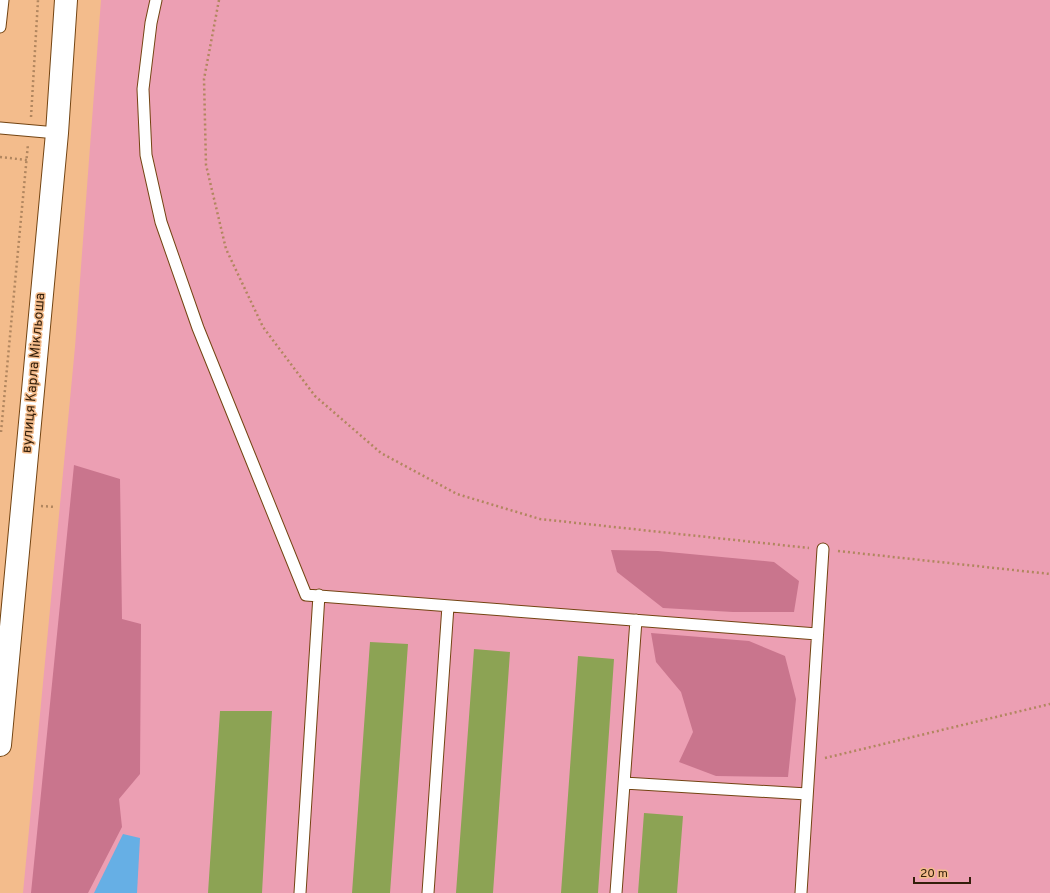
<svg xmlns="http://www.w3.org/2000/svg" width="1050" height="893" font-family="Overpass,sans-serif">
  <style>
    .green { fill: #ec9fb3 }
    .forest { fill: #c9758d }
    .water { fill: #66afe5 }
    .building { fill: #8ca354 }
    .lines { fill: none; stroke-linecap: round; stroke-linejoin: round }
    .lane-casing { stroke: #734412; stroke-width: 13 }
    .street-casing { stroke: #734412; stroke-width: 24 }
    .path { stroke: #b1865f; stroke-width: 2.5; stroke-dasharray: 2 3; stroke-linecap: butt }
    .lane { stroke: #fff; stroke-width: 11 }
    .street { stroke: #fff; stroke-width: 22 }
    .labels { text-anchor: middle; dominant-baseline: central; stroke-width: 3; stroke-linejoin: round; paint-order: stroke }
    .street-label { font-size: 14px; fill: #331e0a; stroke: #f3bc8c }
  </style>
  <rect width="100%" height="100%" fill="#f3bc8c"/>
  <path class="green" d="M101 0H1050V893H23L75 347Z"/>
  <path class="forest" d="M74 465 120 479 122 619 141 624 140 774 119 799 122 827 88 893H31Z
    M611 550 658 551 774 562 799 581 794 612H733L663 608 617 572Z
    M651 633 749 641 785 656 796 699 788 777 716 776 679 762 693 732 681 692 656 662Z"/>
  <path class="water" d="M123 834 140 838 137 893H94Z"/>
  <path class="building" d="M370 642 408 644 390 893H352Z
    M474 649 510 652 493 893H456Z
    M578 656 614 659 598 893H561Z
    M220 711H272L262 893H208Z
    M644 813 683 816 677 893H638Z"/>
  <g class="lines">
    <g class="lane-casing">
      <path id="lane" d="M156 0 151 23 143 89 146 155 161 222 198 328 306 595 817 634
        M0 27 3 0
        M0 128 57 133
        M624 783 807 794
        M300 893 319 595
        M428 893 448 606
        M616 893 636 620
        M801 893 823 549"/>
    </g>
    <g class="street-casing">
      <path id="street" d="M0 745 57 133 66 0"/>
    </g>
    <path class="path" d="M219 0 204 79 206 165 226 249 263 327 315 396 381 453 457 494 540 519 809 548
      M31 117 38 0
      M0 157 27 160
      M1 432 28 144
      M41 506 55 507
      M838 551 1050 574
      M825 758 1050 704"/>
    <use href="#lane" class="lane"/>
    <use href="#street" class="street"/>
  </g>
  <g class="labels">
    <g class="street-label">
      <text transform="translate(34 373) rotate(-85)">вулиця Карла Мікльоша</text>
    </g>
  </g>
  <path d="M914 877v6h56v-6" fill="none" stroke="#331e0a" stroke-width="2"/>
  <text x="920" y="877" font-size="12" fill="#331e0a" stroke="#f3bc8c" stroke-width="3" paint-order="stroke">20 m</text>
</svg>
